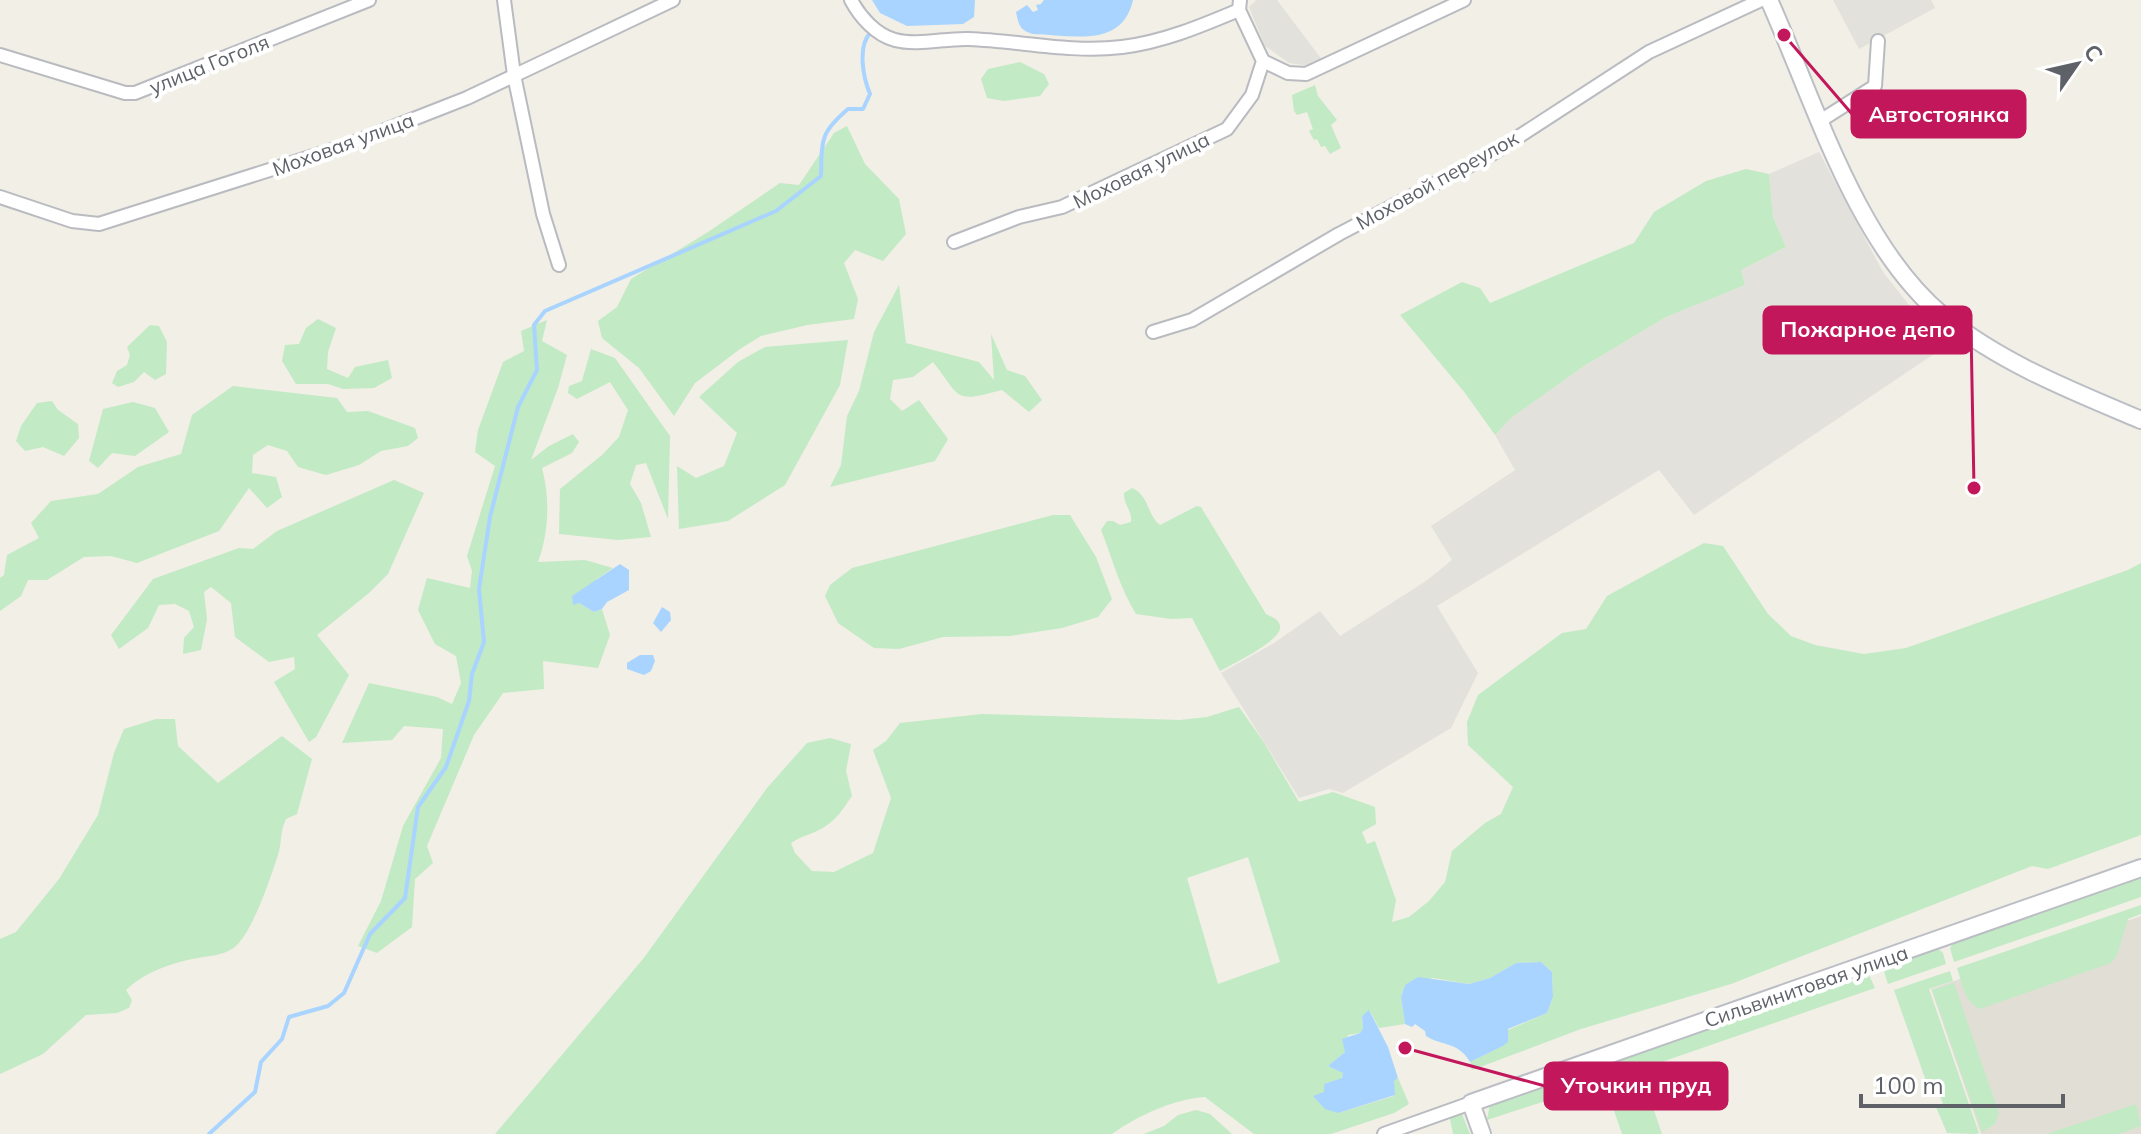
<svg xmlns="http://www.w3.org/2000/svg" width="2141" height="1134" font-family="Mulish,sans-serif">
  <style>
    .industrial { fill: #e2e1db }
    .education { fill: #e1dfd5 }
    .green { fill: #c2eac4; fill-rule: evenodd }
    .water { fill: #a8d4ff }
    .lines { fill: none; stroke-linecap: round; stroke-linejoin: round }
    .stream { stroke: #a8d4ff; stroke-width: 4 }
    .street-casing { stroke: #b9bbc1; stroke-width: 16 }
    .secondary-casing { stroke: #bcbec5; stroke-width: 20 }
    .street { stroke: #fff; stroke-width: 12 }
    .secondary { stroke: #fff; stroke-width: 16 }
    .labels { text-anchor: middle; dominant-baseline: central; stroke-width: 8; stroke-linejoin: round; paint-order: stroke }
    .street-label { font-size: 20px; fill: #5e6168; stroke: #fff }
    .leader { fill: none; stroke: #c2185b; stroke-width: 3 }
    .callout-dot { fill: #c2185b; stroke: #fff; stroke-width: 3 }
    .callout { fill: #c2185b; stroke: #c2185b; stroke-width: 3 }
    .callout-label { font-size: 22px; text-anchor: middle; font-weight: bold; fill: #fff }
  </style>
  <rect width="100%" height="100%" fill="#f1efe6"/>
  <path class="industrial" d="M1256 0H1277L1323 61 1309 66 1289 63 1265 46 1249 7Z
    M1833 0H1931L1935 8 1859 49Z
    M1819 152 1883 272 1943 348 1694 515 1659 470 1437 606 1478 673 1451 728 1343 793 1329 789 1299 798 1221 673 1274 643 1320 611 1340 636 1426 581 1452 560 1431 526 1515 470 1495 435 1511 418 1584 366 1666 317 1745 285 1741 270 1786 247 1773 217 1769 174Z"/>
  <path class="education" d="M2141 916V1134H1981L1931 989Z"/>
  <path class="green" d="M1020 62 1044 74 1049 84 1040 96 1004 101 987 98 981 79 988 69Z
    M1315 85 1318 96 1337 120 1331 125 1341 148 1330 154 1325 146 1321 147 1317 139 1314 140 1309 131 1313 129 1307 112 1297 115 1294 111 1292 95Z
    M847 126 865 164 899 199 906 234 883 261 855 250 844 263 858 299 854 319 807 325 761 336 740 349 695 383 674 416 639 368 602 338 598 321 617 307 631 279 708 232 780 183 799 185 834 133Z
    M1746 169 1769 174 1773 217 1786 247 1741 270 1745 285 1666 317 1584 366 1511 418 1495 435 1465 393 1400 315 1462 282 1480 288 1490 303 1634 243 1654 212 1706 181Z
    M899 285 906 343 979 362 994 380 991 334 1007 370 1025 376 1042 400 1029 412 1002 390C953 403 962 399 933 362L913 377 893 380 890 399 902 411 919 400 948 439 935 461 830 487 841 465 847 416 859 391 874 332Z
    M318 319 336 328 328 352 327 369 348 378 355 367 388 360 392 378 374 388 343 389 328 384H296L282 361 285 345 299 344 306 328Z
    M547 320 542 341 567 355 558 388 531 460 549 446 573 434 579 442 572 453 542 468C550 499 549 532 538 562L585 560 613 568 597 579 579 603 594 612 602 609 610 635 598 668 543 661 544 689 503 693 474 735 427 846 433 863 415 879 412 927 377 953 358 946 381 901 403 826 441 758 443 729 404 726 392 740 342 743 369 683 437 697 452 704 461 683 456 656 435 644 418 610 427 578 470 588 472 571 467 556 495 466 475 452 478 430 503 362 524 351 521 331Z
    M150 325 159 326 167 342 166 374 155 380 144 372 134 382 118 387 112 383 117 371 127 365 130 355 127 347Z
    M848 340 840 385 785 485 728 521 679 529 677 466 696 478 724 466 737 433 699 397 738 362 765 347Z
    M591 349 615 358 670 436 668 519 646 463 636 465 630 484 641 503 651 537 618 540 559 534 560 489 602 455 619 437 628 410 610 382 577 399 568 393 569 386 582 381Z
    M233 386 337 398 347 412 368 411 415 428 418 438 408 446 381 451 359 465 326 475 298 467 287 451 268 445 253 455 252 473 276 477 282 497 267 508 249 488 219 531 137 563 111 556 84 557 47 580H28L21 596 0 611V578L4 575 7 555 39 538 31 523 51 501 98 494 138 467 181 454 192 415Z
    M52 401 58 410 78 424 79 438 64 456 43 447 25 451 16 441 21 426 37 403Z
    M133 402 155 408 169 432 135 456 112 453 98 468 89 461 103 409Z
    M394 480 424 493 388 574 369 593 317 635 349 675 316 737 309 742 274 682 295 669 294 657 269 662 235 637 231 603 211 587 204 592 207 619 201 650 183 654 184 638 194 627 189 611 175 604 159 605 148 628 119 649 111 635 153 579 239 548 253 549 277 531Z
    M1132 488C1149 495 1147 515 1160 525L1197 506 1201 507 1266 614C1271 617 1279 619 1280 626 1283 640 1232 664 1220 671L1192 618 1171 619 1136 614C1119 586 1113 560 1101 530L1107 521H1113L1120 525 1131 522C1133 512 1123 504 1124 493Z
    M1053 515H1070L1096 557 1112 599 1098 617 1062 628 1010 636 943 637 899 649 874 648 838 623 825 596 830 585 852 568Z
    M1704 543 1723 546 1768 614 1791 636 1815 645 1864 654 1906 648 2128 570 2141 563V835L2048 869 2032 866 1731 984 1581 1029 1472 1070 1470 1062 1503 1046 1508 1030 1547 1013 1553 997 1552 972 1541 962 1516 963 1490 978 1469 984 1433 978 1405 985 1401 997 1405 1024 1379 1028 1370 1011 1362 1016 1363 1028 1360 1033 1348 1035 1345 1052 1328 1066 1344 1073 1341 1079 1324 1084 1338 1113 1394 1096V1081L1398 1078 1409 1104 1394 1113 1331 1134H1254L1205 1097C1174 1099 1137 1116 1112 1134H495L643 959 767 788 807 743 830 738 851 744 846 771 852 796C843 809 836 821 821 829 810 835 801 836 791 843L795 853 812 871 834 872 873 853 891 798 873 750 886 741 900 723 982 714 1180 720 1207 717 1239 707 1263 741 1299 802 1333 792 1375 807 1376 824 1362 832 1367 844 1375 841 1396 900 1392 922 1409 917 1429 901 1445 882 1452 851 1485 823 1501 814 1513 787 1468 745 1467 722 1478 695 1562 633 1586 629 1607 596ZM1248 857 1280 962 1218 984 1187 878Z
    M156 719H175L178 746 218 783 282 736 312 759 297 814 286 819C280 831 282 842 278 855 270 879 255 925 238 944 227 956 207 956 192 959 169 964 143 973 126 990L132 1000 129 1008 117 1013 86 1015 43 1054 0 1074V939L16 932 59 879 98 815 114 753 124 729Z
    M2141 874V897L1954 962 1950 948 1956 939Z
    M2141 905V914L2128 919 2117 955 2111 963 1980 1009C1964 1002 1962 983 1957 968Z
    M1936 947 1943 953 1946 964 1888 984 1884 971 1885 966Z
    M1950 971 1953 981 1929 989 1979 1133 1976 1134 1947 1133 1936 1107 1943 1104 1934 1079 1926 1081 1894 990Z
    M1865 972 1869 975 1875 988 1601 1083 1598 1071 1601 1064Z
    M1954 983 1999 1113 1995 1124 1982 1132 1932 990Z
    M1587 1071 1594 1085 1487 1120 1490 1104Z
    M1643 1078 1662 1134H1622L1607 1090Z
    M2136 1104 2141 1126 2118 1134H2047Z
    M1196 1110 1210 1114 1232 1134H1144L1164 1126 1178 1115Z
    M1455 1114H1462L1470 1134H1453L1450 1119Z"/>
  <path class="water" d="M872 0H975L974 17 963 24 907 26 880 13Z
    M1044 0H1133C1122 49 1072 35 1033 34 1020 30 1019 26 1016 12L1027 5 1033 12 1038 10 1036 5 1041 4Z
    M620 564 629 570V590L607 602 602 609 594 612 579 603 573 605 572 596Z
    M662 607 670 612 671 620 661 632 653 623Z
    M640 655H653L655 661 651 671 644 675 627 669V663Z
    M1541 962 1552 972 1553 997 1547 1013 1508 1029V1042L1503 1046 1470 1062C1459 1042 1442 1046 1426 1036L1425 1031 1415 1024 1412 1027 1405 1024 1401 997 1405 985 1418 977 1469 984 1490 978 1516 963Z
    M1369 1010 1388 1047 1398 1078 1394 1081 1395 1095 1338 1113 1325 1109 1313 1096 1324 1092V1084L1342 1078 1343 1073 1328 1066 1345 1052 1342 1039 1360 1033 1363 1028 1362 1016Z"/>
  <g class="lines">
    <path class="stream" d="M209 1134 255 1092 261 1062 282 1039 289 1017 328 1006 344 993 370 934 405 898 418 807 446 767 469 701 472 674 484 642 479 589 490 517 518 407 537 370 534 325 545 311 776 211 821 176C822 139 820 133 848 109H863L870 94C863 77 857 46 871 32"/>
    <g class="street-casing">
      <path id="street" d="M504 0 514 75 543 214 559 265
        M851 0C860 17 876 35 895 40 918 46 945 38 969 39 1020 41 1070 53 1122 47 1163 42 1201 26 1239 10
        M1240 0 1239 10 1263 61
        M0 55 125 93H135L369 0
        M1263 61 1288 73 1306 74 1464 0
        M1820 121 1875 86 1878 41
        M0 197 72 221 99 224 342 147 467 98 673 0
        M954 242 1019 217 1062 207 1227 129 1252 95 1263 61
        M1153 332 1192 320 1339 234 1492 154 1649 52 1761 0
        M1384 1134 1471 1103"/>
    </g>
    <g class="secondary-casing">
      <path id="secondary" d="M1769 0C1814 100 1856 244 1943 316 2001 363 2072 391 2141 420
        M1482 1134 1471 1103 2141 868"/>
    </g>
    <use href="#street" class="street"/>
    <use href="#secondary" class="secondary"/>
  </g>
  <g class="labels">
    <g class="street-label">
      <text transform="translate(209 64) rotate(-22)">улица Гоголя</text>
      <text transform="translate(343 144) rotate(-20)">Моховая улица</text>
      <text transform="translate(1141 170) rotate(-26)">Моховая улица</text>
      <text transform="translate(1437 180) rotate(-29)">Моховой переулок</text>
      <text transform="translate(1806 986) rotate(-19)">Сильвинитовая улица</text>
    </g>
  </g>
  <path class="leader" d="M1784 35L1852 114M1974 488L1971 330M1405 1048L1545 1086"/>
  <g class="callout-dot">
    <circle cx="1784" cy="35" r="8"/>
    <circle cx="1974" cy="488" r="8"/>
    <circle cx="1405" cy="1048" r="8"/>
  </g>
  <g class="callout">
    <rect x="1852" y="91" width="173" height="46" rx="8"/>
    <rect x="1764" y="307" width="207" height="46" rx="8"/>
    <rect x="1545" y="1063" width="182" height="46" rx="8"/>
  </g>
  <g class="callout-label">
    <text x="1939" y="122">Автостоянка</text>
    <text x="1868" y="337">Пожарное депо</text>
    <text x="1636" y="1093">Уточкин пруд</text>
  </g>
  <g transform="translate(2077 64) rotate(56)" stroke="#ffffff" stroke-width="6" paint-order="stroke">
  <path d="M0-6L14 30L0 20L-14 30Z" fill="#5e6168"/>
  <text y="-12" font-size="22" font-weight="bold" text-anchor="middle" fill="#5e6168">С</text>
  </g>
  <path d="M1861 1094v12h202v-12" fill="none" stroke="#5e6168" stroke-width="4"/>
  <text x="1873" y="1094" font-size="24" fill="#5e6168" stroke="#ffffff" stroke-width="6" paint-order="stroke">100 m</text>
</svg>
